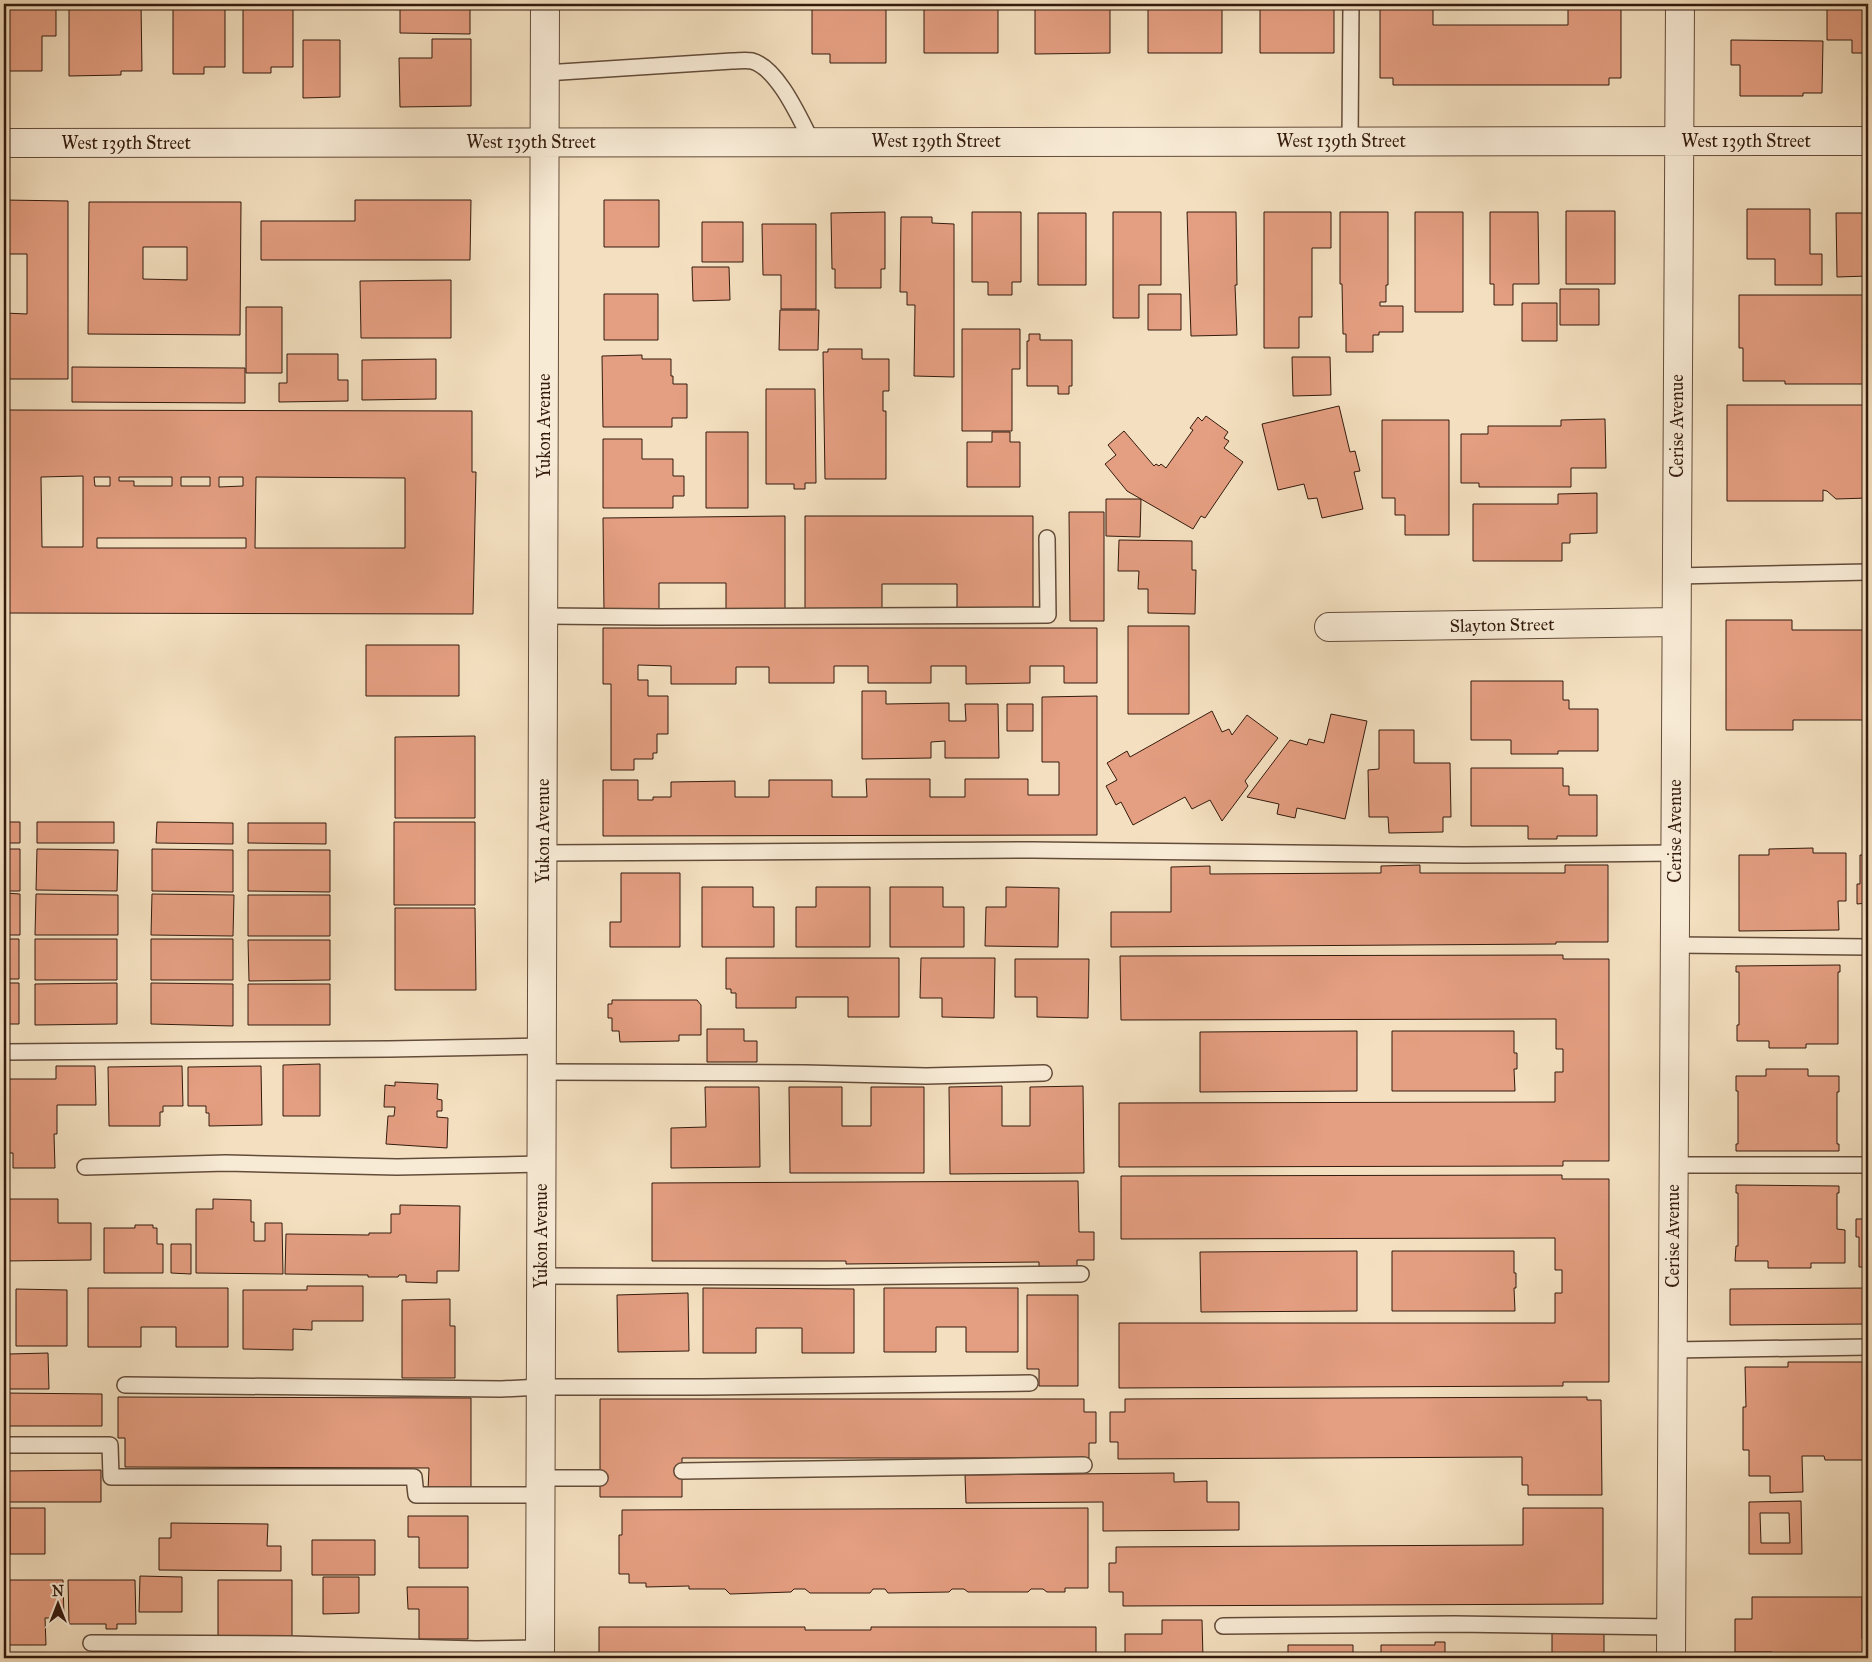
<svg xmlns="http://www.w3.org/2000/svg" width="1872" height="1662" font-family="'IM FELL Great Primer',serif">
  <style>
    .building { fill: #e49e81; stroke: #341b0e; fill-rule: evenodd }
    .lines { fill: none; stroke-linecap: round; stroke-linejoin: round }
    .lane-casing { stroke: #644c3a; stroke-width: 18 }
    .street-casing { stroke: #644c3a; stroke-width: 30 }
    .lane { stroke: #f8ebd6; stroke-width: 15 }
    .street { stroke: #f8ebd6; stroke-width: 28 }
    .labels { text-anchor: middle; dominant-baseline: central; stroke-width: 4; stroke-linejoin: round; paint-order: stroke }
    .street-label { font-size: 18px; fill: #341b0e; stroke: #f8ebd6 }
  </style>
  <rect width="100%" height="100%" fill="#f4e0c0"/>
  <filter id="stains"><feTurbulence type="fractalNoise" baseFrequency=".004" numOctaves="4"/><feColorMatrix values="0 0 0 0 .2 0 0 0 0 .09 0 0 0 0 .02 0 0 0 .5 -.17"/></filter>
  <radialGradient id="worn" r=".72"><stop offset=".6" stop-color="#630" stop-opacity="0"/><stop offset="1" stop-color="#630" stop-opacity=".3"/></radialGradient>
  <path class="building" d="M5 4H56V36H42V71H4Z
    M69 4H141L142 71H121V75L69 76Z
    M173 4H225V67H204V74H173Z
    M243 4H293V67H271V73H243Z
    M304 4H343V7H304Z
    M400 4H470V34L400 33Z
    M812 4H886V63H830V54H812Z
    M924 4H998V53H924Z
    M1035 4H1110V53L1035 54Z
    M1148 4H1222V53H1148Z
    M1260 4H1334V53H1260Z
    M1380 4H1433V25H1568V4H1621V78H1609V85H1393V78H1380Z
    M1827 6H1868V53H1852V40H1827Z
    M432 39H471V106L400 107 399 58H432Z
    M303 40H340V97L303 98Z
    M1731 40 1823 41 1822 93H1803V96H1740V65H1731Z
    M4 200 68 201V379H4V313L27 314V254H4Z
    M355 200H471L470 260H261V221H355Z
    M604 200H659V247H604Z
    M89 202H241L240 335 88 334ZM143 247H187V280L143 279Z
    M1747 209H1810V254H1822V285H1775V259H1747Z
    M1566 211H1615V284H1566Z
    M885 212V269H881V288H835V269H832L831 213Z
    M972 212H1021V282H1012V295H988V282H972Z
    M1113 212H1161V285H1139V318H1113Z
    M1187 212H1236L1237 285H1235L1237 335 1191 336Z
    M1264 212H1331V248H1312V317H1299V348H1264Z
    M1340 212H1388V285H1386V302H1380V306H1403V332H1379V335H1373V352H1346V334H1343L1342 284H1340Z
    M1415 212H1463V312H1415Z
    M1490 212H1538L1539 284H1513V305H1494V284H1490Z
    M1038 213H1086V285H1038Z
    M1836 213H1868V276L1837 277Z
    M901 217H932V223L954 224V377L914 376 915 305H907V292H900Z
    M702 222H743V262H702Z
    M762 224H816V309H781V275H763Z
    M692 267H729L730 300 693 301Z
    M451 280V338H361L360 281Z
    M1560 289H1599V325H1560Z
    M604 294H658V340H604Z
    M1148 294H1181V330H1148Z
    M1739 295H1868V384H1785V381H1743V348H1739Z
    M1522 303H1557V341H1522Z
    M246 307H282V373H246Z
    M780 310H819L818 350H779Z
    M962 329H1020V369H1012V431H962Z
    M1029 334H1040V340H1072V386H1069V394H1058V386H1027V341H1029Z
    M828 349H862V359H889V391H883V411H886V479H825L823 352H828Z
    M287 354H338V380H348V401L279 402V383H287Z
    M642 355V359H671V376H673V384H687V418H672V427H603L602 356Z
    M1292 357H1330L1331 395 1293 396Z
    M436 359V399L362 400V360Z
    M72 367 245 368V403L72 402Z
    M766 389H815L816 483H805V489H794V484H766Z
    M1727 405H1868V498L1836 499 1827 491 1823 490V501H1727Z
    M1339 406 1350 452 1355 451 1360 471 1354 472 1363 509 1322 518 1317 498 1308 499 1304 484 1278 490 1262 424Z
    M4 410 472 411V472H476L473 614 4 613ZM83 476V547H42L41 477ZM94 477H110V486H95ZM119 477H172V486H134V481H119ZM181 477H210V486H181ZM219 477H243V486L219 487ZM256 477 405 478V548H255ZM97 538H246V548H97Z
    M1206 416 1228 432 1224 438 1229 441 1224 448 1243 462 1205 518 1201 516 1193 529 1127 491 1105 464 1116 455 1108 445 1124 431 1154 466 1156 464 1159 466 1161 464 1166 468 1193 430 1190 428 1198 417 1202 421Z
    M1605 419 1606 468H1571V487H1479V483H1461V434H1488V426H1561V420Z
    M1382 420H1449V535H1405V515H1395V498H1382Z
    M706 432H748V508H706Z
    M992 432H1010V442H1020V487H967V442H992Z
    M603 439H642V459H673V476H684V496H673V508H603Z
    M1597 493V533L1570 534V543H1562V561H1473V504H1558V494Z
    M1106 499H1141L1140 537 1106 536Z
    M1069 512H1104V621H1070Z
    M785 516V614H726V583H659V614H604L603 518Z
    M805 516H1033V614H957V584H882V614H805Z
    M1119 540 1192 541V570H1196L1195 614 1148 613V589H1138L1139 571H1118Z
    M1726 620H1792V630H1868V720H1793V730H1726Z
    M1128 626H1189V714H1128Z
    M603 628H1097V683H1064V666H1030V683L966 684V666H931V683H868V666H834V683H769V667H736V684H671V666L638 665V680H648V696H668V734H657V753H653V759H634V770H611V684H603Z
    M366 645H459V696H366Z
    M1471 681H1563V700H1569V709H1598V751H1558V754H1511V740H1471Z
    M862 691H886V704L949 703V721H966L965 704H998L999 758H945V741L931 742V758L862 759Z
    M1097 696V835L603 836V780H638V800H653V797H671V782L735 781V797H769V780H832V797H867L866 779H930V797H965V779H1028V795H1059V762H1042V697Z
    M1007 704H1033V731H1007Z
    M1212 711 1222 732 1229 729 1232 735 1247 715 1278 738 1245 781 1248 786 1222 821 1210 800 1192 809 1185 797 1133 825 1121 802 1116 805 1106 786 1117 780 1107 763 1127 751 1130 757Z
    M1331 714 1367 721 1345 819 1297 808 1295 818 1277 814 1279 804 1247 797 1290 740 1307 745 1309 739 1324 743Z
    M1379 730H1414V763H1450L1451 817H1443V832L1389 833 1388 817H1369L1368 770 1379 769Z
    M475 736V818H395V737Z
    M1471 768H1563V786H1569V795H1597V836H1557V839H1528V826H1471Z
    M4 822H20V843H4Z
    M37 822H114V843H37Z
    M157 822 233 823V844L156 843Z
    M394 822H475V905H394Z
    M248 823H326V844L248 843Z
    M1813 848V853H1846V901H1838L1839 930 1739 931V855H1769V849Z
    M4 849H20V891H4Z
    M37 849 118 850 117 891 36 890Z
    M152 849 233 850V892L152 891Z
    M248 850H330V892L248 891Z
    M1860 855H1868V933V903L1857 904V884H1860Z
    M1420 865V873H1565V865H1608V942H1556V944L1111 947V912H1171V867L1210 866V874L1381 873V866Z
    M621 873H680V947H610V922H621Z
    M702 887H753V907H774V947H702Z
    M816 887H870V947H796V907H816Z
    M890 887H943V907H964V947H890Z
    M1006 887 1059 888 1058 947 985 946 986 907H1006Z
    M4 893 20 894V935H4Z
    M36 894 118 895V935H35Z
    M152 894 234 895 233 936 151 935Z
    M248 895H330V936H248Z
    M395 908H475L476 990H395Z
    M4 939H19V979H4Z
    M35 939H117V980H35Z
    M151 939H233V980H151Z
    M248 940H330V980L249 981Z
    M1563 955V959H1609V1161H1563V1166L1119 1167V1103L1555 1102V1072H1563V1049H1556V1019L1121 1020 1120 956Z
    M726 958H899V1017H848V997H796V1008H736V993H731V989H726Z
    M921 958H995L994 1018 942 1017V998H920Z
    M1015 959H1089L1088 1018 1037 1017V997H1015Z
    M1840 965V972H1838V1044H1806V1048H1769V1041H1737V1025H1739V972H1736V966Z
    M4 983H19V1024H4Z
    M117 983V1024L35 1025V984Z
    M151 983 233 984V1026L151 1024Z
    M248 984H330V1025H248Z
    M612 1000H697L701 1005V1035H679V1041L620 1042 619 1031H612V1018H608V1004H612Z
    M707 1029H744V1041H757V1062H707Z
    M1357 1031V1091L1200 1092V1032Z
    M1392 1031H1514V1053H1517V1069H1514L1515 1091H1392Z
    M320 1064V1116H283V1065Z
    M56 1066H95L96 1105H57V1134H54L55 1168H13V1153H4V1079H56Z
    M182 1066 183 1106H163V1112H160V1126H109L108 1067Z
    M261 1066 262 1125 209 1126V1113H206V1106H188V1067Z
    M1766 1069H1808V1076H1839V1092H1837V1144H1839V1151H1736V1144H1738V1091H1736V1076H1766Z
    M395 1082 438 1084 437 1099 442 1100V1111H437V1117L448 1118 447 1148 386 1144 388 1116H394L395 1107H384L385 1085 395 1086Z
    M1002 1086V1126H1030V1087L1083 1086 1084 1173 950 1174 949 1087Z
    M705 1087H759L760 1167 671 1168V1128L706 1127Z
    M789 1087H842V1126H871V1087H924V1173H790Z
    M1562 1175V1179H1609V1382H1563V1386L1119 1388V1323H1555V1293H1562V1270H1555V1238L1121 1239V1176Z
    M1078 1181 1079 1232H1094V1260H1077V1270H1039V1262L846 1264V1261H652V1183Z
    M1736 1185 1839 1186V1193H1837V1229L1845 1230V1263H1811V1268H1768V1261H1735L1736 1246H1738V1193H1736Z
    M1867 1189 1868 1267H1859V1237H1856V1219H1867Z
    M6 1199H58V1223H91V1260L5 1261Z
    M213 1199 251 1200V1222H254V1241H265V1223H282L283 1274 196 1273V1209H213Z
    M400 1205 460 1206 459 1271H437V1283L406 1282V1275H399L398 1277H368V1275L285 1274 286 1234 369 1235V1233H391V1214H400Z
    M135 1225H153V1228H157V1244H163V1273H104V1228H135Z
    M171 1244H191V1274L171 1273Z
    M1357 1251V1311L1201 1312 1200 1252Z
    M1392 1251H1514V1273H1516V1288H1514L1515 1311H1392Z
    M307 1286H363V1321H312V1330L293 1329V1350L243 1349V1290H307Z
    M88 1288H228V1347H176V1327H141V1347H88Z
    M703 1288 854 1289V1353H802V1328H756V1353H703Z
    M884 1288H1018V1352H966V1327H936V1352H884Z
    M1868 1288V1324L1730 1325V1289Z
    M16 1289 67 1290V1346H16Z
    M688 1293 689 1351 618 1352 617 1295Z
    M1027 1295H1078V1386H1039V1369H1027Z
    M450 1299V1326H455V1378H402V1300Z
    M48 1353 49 1389H9V1354Z
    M1788 1362H1868V1460H1825L1824 1456H1802L1803 1492 1770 1493V1476H1749V1450H1743V1407H1746L1745 1367H1788Z
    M4 1393 102 1394V1426H4Z
    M118 1397 471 1398V1490H428L429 1468 125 1467V1438H118Z
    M1587 1397V1400H1601L1602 1495H1528V1485H1522V1457L1118 1459V1442H1110V1412H1125V1399Z
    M600 1399H1084V1412H1096V1443H1089V1458H682V1497H600Z
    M101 1470V1502H4V1471Z
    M1174 1473V1482L1207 1481V1502H1239V1530L1103 1531V1502L966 1503 965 1475Z
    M1801 1501 1802 1554H1749V1502ZM1760 1513H1789L1790 1543H1761Z
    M10 1508H45V1554H10Z
    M1088 1508V1588H1065V1592H1047L1043 1589H1031L1028 1592H968L964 1589H952L949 1592 888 1593 885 1589H873L870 1593H810L805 1589H794L791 1592 730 1594 725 1589H689V1586L646 1587V1583H629V1574H619V1535H622V1510Z
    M1523 1508H1603V1604L1123 1606V1592H1109V1563H1116V1547L1523 1545Z
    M408 1516H468V1568H419V1537H408Z
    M171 1523 268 1524 267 1546H281V1571L159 1570V1538H171Z
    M312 1540H375V1575H312Z
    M140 1576 182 1577V1612H139Z
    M323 1577H359V1613L323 1614Z
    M4 1580H63L64 1618H45L46 1645H4Z
    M68 1580H135L136 1624H117V1629H106V1624H69Z
    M218 1580H292V1639H218Z
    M407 1587H468V1639H419V1609H408Z
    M1752 1597H1862V1639H1865V1658H1772V1652H1735V1619H1752Z
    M1162 1620H1202L1203 1658H1125V1634H1162Z
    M599 1627H805V1630H871V1627H1096V1658H599Z
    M1552 1630H1604V1658H1552Z
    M1435 1642H1445V1658H1381V1645H1435Z
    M1288 1645H1353V1658H1288Z
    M213 1649H250V1658H213Z
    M317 1649V1658H281V1650Z
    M105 1651H189V1658H105Z
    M4 1654H98V1658H4Z"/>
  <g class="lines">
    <g class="lane-casing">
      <path id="lane" d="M545 73 732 61C738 61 746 60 752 61 778 68 800 119 812 142
        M1350 141 1351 4
        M1676 576 1868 572
        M544 616 658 617 1048 615 1047 538
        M543 853 1032 850 1464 855 1675 853
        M1674 945 1868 947
        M4 1052 389 1049 542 1046
        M542 1072 805 1073 926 1076 1044 1073
        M1673 1165H1868
        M85 1167 226 1163 397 1167 541 1164
        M541 1276 827 1277 1081 1274
        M1672 1350 1868 1347
        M125 1385 501 1389 541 1387H703L1030 1383
        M8 1445H110L111 1477H414L416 1495H540
        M682 1471 1084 1465
        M540 1478H600
        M1223 1626 1454 1624 1671 1627
        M91 1643 290 1644 476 1649 540 1648"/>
    </g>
    <g class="street-casing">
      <path id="street" d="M4 143 1868 141
        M1329 627 1676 622
        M540 1658 545 4
        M1671 1658 1680 4"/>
    </g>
    <use href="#lane" class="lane"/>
    <use href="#street" class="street"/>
  </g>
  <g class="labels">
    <g class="street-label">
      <text x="936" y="141">West 139th Street</text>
      <text x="1341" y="141">West 139th Street</text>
      <text x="1746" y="141">West 139th Street</text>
      <text x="531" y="142">West 139th Street</text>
      <text x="126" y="143">West 139th Street</text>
      <text transform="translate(544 426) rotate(-90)">Yukon Avenue</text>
      <text transform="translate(1677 426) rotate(-90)">Cerise Avenue</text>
      <text transform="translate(1502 625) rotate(-1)">Slayton Street</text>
      <text transform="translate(543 831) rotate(-90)">Yukon Avenue</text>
      <text transform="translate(1675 831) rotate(-90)">Cerise Avenue</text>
      <text transform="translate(541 1236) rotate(-90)">Yukon Avenue</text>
      <text transform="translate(1673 1236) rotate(-90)">Cerise Avenue</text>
    </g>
  </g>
  <rect width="1872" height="1662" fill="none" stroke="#f4e0c0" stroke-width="20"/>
  <rect x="5" y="5" width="1862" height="1652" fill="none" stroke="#341b0e" stroke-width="2.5"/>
  <rect x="10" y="10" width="1852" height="1642" fill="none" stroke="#341b0e"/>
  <g transform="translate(58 1604)" stroke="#f8ebd6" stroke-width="4" paint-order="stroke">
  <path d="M0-4L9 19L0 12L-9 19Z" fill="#341b0e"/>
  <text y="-8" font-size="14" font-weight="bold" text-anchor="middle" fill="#341b0e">N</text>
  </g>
  <rect width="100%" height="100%" filter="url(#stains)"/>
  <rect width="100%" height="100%" fill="url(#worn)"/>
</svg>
